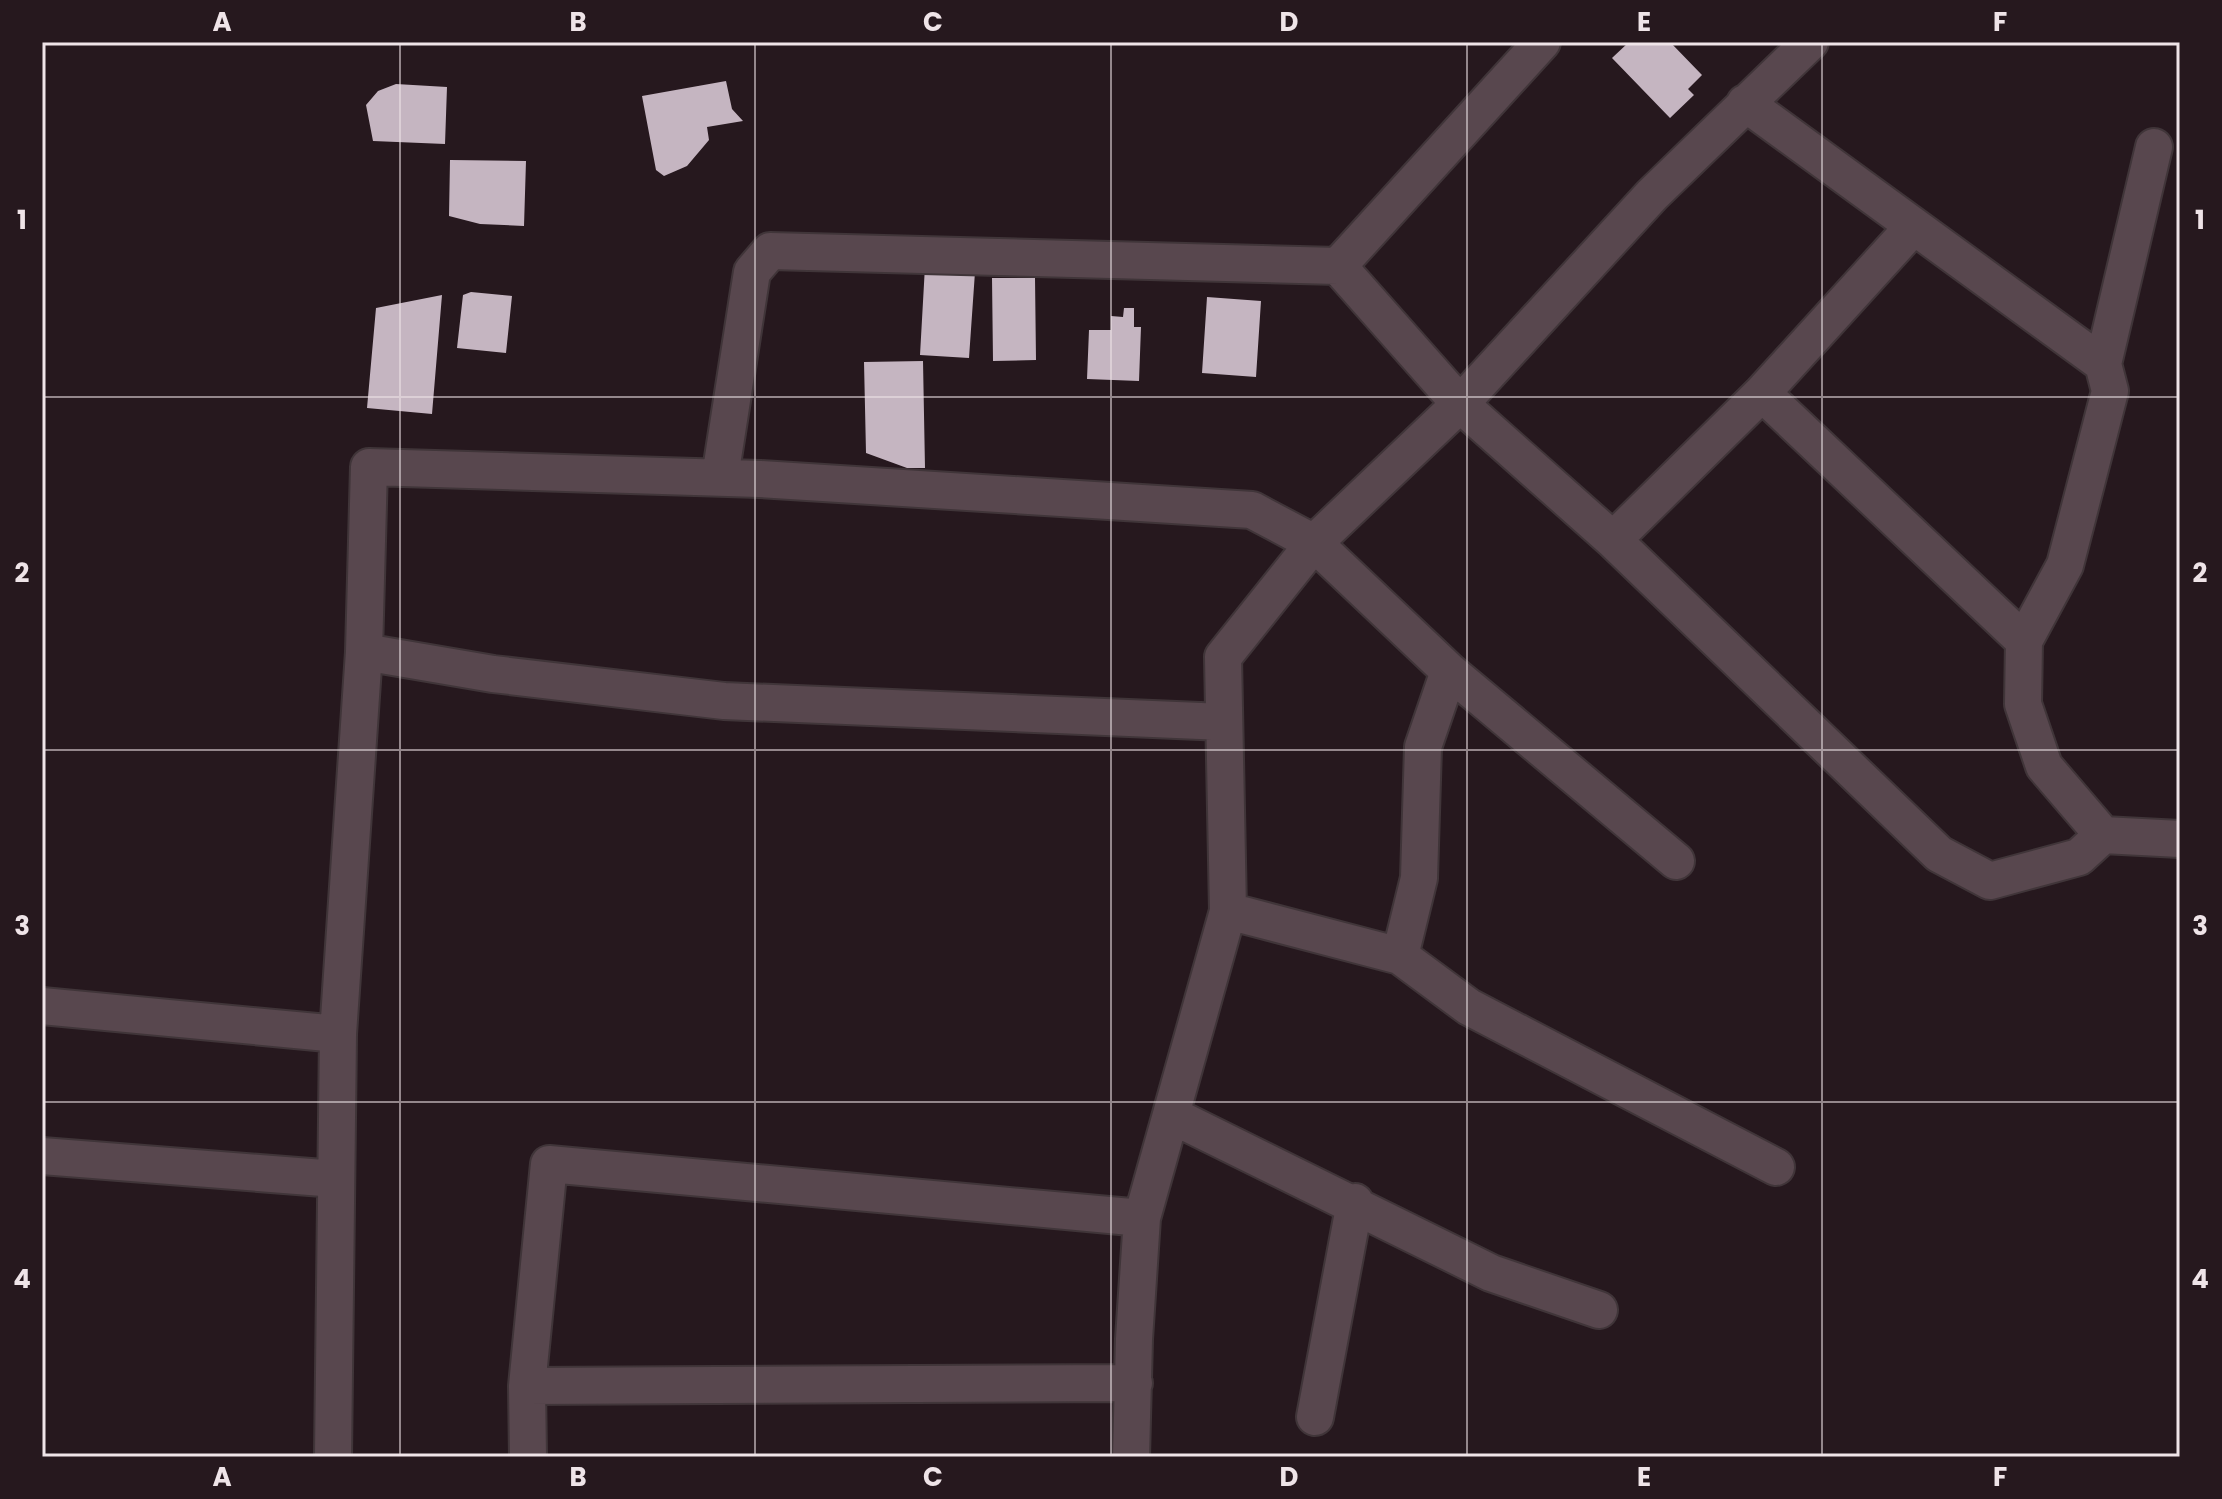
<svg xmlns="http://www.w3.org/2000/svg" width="2222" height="1499" font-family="Poppins,sans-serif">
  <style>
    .building { fill: #c5b5c1 }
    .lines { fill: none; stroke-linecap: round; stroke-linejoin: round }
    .minor-casing { stroke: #403539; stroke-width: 40 }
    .minor { stroke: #58474e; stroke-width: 36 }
    .grid { fill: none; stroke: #efe4e8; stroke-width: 2; stroke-opacity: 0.55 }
    .neatline { fill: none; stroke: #efe4e8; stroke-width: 3 }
    .grid-label { font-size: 26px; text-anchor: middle; font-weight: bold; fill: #efe4e8 }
  </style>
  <rect width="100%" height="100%" fill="#26181e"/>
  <path class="building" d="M1629 42H1670L1702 75 1688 89 1694 95 1670 118 1612 58Z
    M726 81 732 109 743 121 707 127 709 140 687 166 664 176 656 170 642 96Z
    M396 84 447 87 445 144 373 141 366 105 378 91Z
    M450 160 526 161 524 226 480 224 449 216Z
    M925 266 975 272 969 358 920 355Z
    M992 278H1035L1036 360 993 361Z
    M471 292 512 296 506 353 457 348 463 295Z
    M442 295 432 414 367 408 376 308Z
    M1207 297 1261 301 1256 377 1202 373Z
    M1124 308H1134V327H1141L1139 381 1087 379 1089 330H1111V316L1123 317Z
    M923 361 925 468H907L866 453 864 362Z"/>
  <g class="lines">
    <g class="minor-casing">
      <path id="minor" d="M1810 42 1652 195 1460 404 1613 540 1939 854 1990 881 2079 857 2103 835 2180 839
        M1745 103 2103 364 2110 391 2065 565 2024 641 2023 704 2044 766 2103 835
        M2103 364 2154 147
        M1762 393 2024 641
        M720 477 752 272 770 251 1338 266
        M1613 540 1762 393 1913 227
        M364 652 493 674 724 701 1224 722
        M1228 911 1400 956 1469 1007 1776 1167
        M1400 956 1419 878 1423 747 1449 671
        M42 1006 338 1034
        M1171 1115 1491 1273 1599 1310
        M42 1156 336 1179
        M527 1386 1134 1383
        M1315 1417 1355 1202
        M333 1457 338 1034 364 652 369 467 760 479 1252 510 1314 543 1449 671 1676 861
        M528 1457 527 1386 549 1164 1142 1218
        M1131 1457 1134 1339 1142 1218 1228 911 1223 657 1314 543 1460 404 1338 266 1542 42"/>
    </g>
    <use href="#minor" class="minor"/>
  </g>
  <path class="grid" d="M400 42V1457M755 42V1457M1111 42V1457M1467 42V1457M1822 42V1457M42 397H2180M42 750H2180M42 1102H2180"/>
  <rect width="2222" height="1499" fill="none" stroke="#26181e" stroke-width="88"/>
  <rect x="44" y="44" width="2134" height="1411" class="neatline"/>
  <g class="grid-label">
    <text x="222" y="31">A</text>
    <text x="578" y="31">B</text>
    <text x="933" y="31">C</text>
    <text x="1289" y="31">D</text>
    <text x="1644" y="31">E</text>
    <text x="2000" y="31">F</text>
    <text x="22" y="229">1</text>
    <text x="2200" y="229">1</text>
    <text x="22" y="582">2</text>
    <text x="2200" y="582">2</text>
    <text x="22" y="935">3</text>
    <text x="2200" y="935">3</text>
    <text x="22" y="1288">4</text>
    <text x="2200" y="1288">4</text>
    <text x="222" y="1486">A</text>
    <text x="578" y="1486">B</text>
    <text x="933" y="1486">C</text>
    <text x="1289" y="1486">D</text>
    <text x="1644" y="1486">E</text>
    <text x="2000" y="1486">F</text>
  </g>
</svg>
